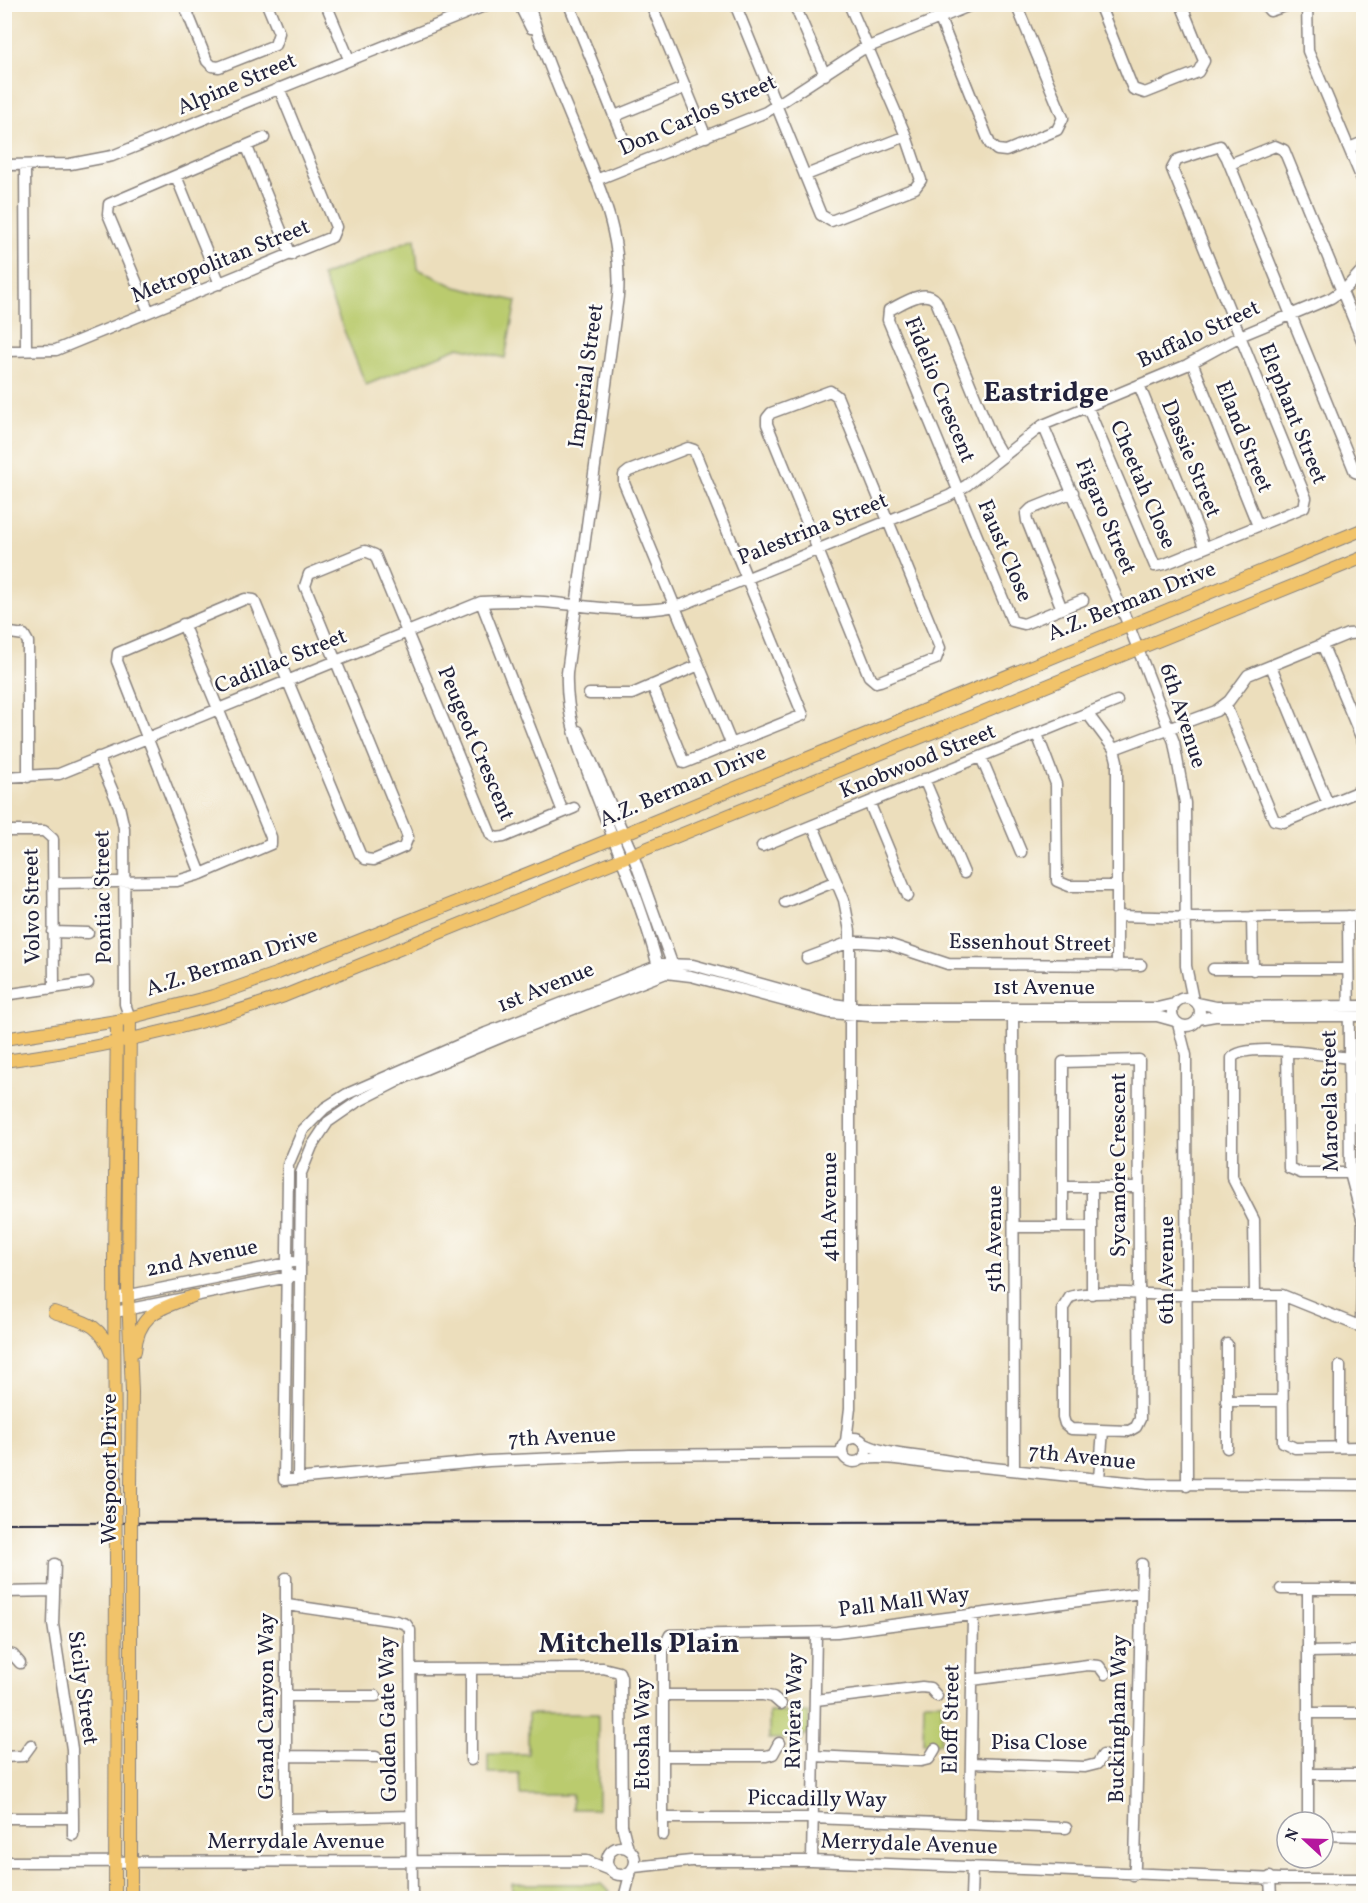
<svg xmlns="http://www.w3.org/2000/svg" width="1368" height="1903" font-family="Vollkorn,serif">
  <style>
    .green { fill: #bacb6e; stroke: #6e7654; stroke-width: 1.5 }
    .lines { fill: none; stroke-linecap: round; stroke-linejoin: round }
    .minor-casing { stroke: #87807c; stroke-width: 13 }
    .major-casing { stroke: #87807c; stroke-width: 14 }
    .minor { stroke: #fff; stroke-width: 10 }
    .major { stroke: #f1c36a; stroke-width: 12 }
    .rail { stroke: #22223b; stroke-width: 2 }
    .major-bridge-casing { stroke: #87807c; stroke-width: 14; stroke-linecap: butt }
    .major-bridge { stroke: #f1c36a; stroke-width: 12 }
    .labels { text-anchor: middle; dominant-baseline: central; stroke-width: 5; stroke-linejoin: round; paint-order: stroke }
    .street-label { font-size: 22px; fill: #22223b; stroke: #fdfcf7 }
    .district-label { font-size: 28px; font-weight: bold; fill: #22223b; stroke: #fdfcf7 }
  </style>
  <rect width="100%" height="100%" fill="#fdfcf7"/>
  <filter id="ink" filterUnits="userSpaceOnUse"><feTurbulence type="fractalNoise" baseFrequency=".0167" numOctaves="2"/><feDisplacementMap in="SourceGraphic" scale="12" xChannelSelector="R" yChannelSelector="G"/><feConvolveMatrix kernelMatrix="1 2 1 2 8 2 1 2 1" color-interpolation-filters="sRGB"/></filter>
  <filter id="wash" filterUnits="userSpaceOnUse"><feTurbulence type="fractalNoise" baseFrequency=".008" numOctaves="4" result="noise"/><feDisplacementMap in="SourceGraphic" scale="24" xChannelSelector="R" yChannelSelector="G"/><feGaussianBlur stdDeviation="1.35" result="paint"/><feColorMatrix in="noise" values="0 0 0 0 0 0 0 0 0 0 0 0 0 0 0 0 0 1.4 0 .05"/><feComposite in="paint" operator="in"/></filter>
  <g filter="url(#wash)">
    <rect width="100%" height="100%" fill="#ecdebc"/>
    <path class="green" d="M415 238 418 269 456 287 516 301 505 358 459 347 366 385 322 276Z
      M924 1702H942L941 1744 923 1743Z
      M769 1712 809 1713V1734L803 1735V1739H769Z
      M528 1714H598V1809H572V1795H520L519 1773H488V1754H528Z
      M512 1884H601L609 1892V1898H512Z"/>
  </g>
  <g filter="url(#ink)">
    <g class="lines">
      <g class="minor-casing">
        <path id="minor" d="M184 4 207 61 212 66 219 67 275 45 279 33 267 4
          M326 4 349 59
          M519 4 531 28
          M529 4C542 52 562 96 581 142 603 195 622 237 618 296L567 673C565 717 582 757 597 797 619 854 645 912 659 971
          M569 4 625 143
          M651 4 706 137
          M735 4 821 215 831 221 915 188 921 180 906 136 849 4
          M794 4 825 75
          M934 4 990 144 997 150 1006 151 1057 130 1063 118 1016 4
          M1099 4 1133 89 1145 93 1198 72 1204 61 1181 4
          M1264 4 1270 11 1292 4
          M1307 4 1308 51 1364 184
          M615 116 686 87
          M247 147 291 255
          M1349 148 1364 142
          M1230 164 1275 146 1284 150 1364 345
          M4 165 70 164 112 156 489 4
          M25 165 26 351
          M806 175 906 136
          M176 176 220 284
          M596 180 766 112 861 50 974 4
          M149 312 108 214 109 204 264 138
          M4 351 56 350 332 237 336 227 279 88
          M1192 362 1258 526
          M1139 385 1199 532 1204 548
          M830 391 837 396 940 648 936 659 880 681 876 682 869 676 767 424V418L771 413Z
          M1087 406 1155 566 1165 564 1304 507 1306 498 1172 169 1177 160 1220 146 1227 158 1355 472 1364 475
          M1043 425 1129 626 1174 742 1185 803 1186 966 1193 1000
          M1003 457 993 440 936 301C925 287 902 304 889 310L888 320 1012 621 1024 624 1083 600
          M481 602 563 812
          M1062 609 1027 521 1026 514 1031 509 1073 492
          M4 632 24 635 28 642V777
          M1322 644 1364 744
          M1271 666 1328 804
          M652 685 684 763 803 715 694 450 688 448 629 471 624 475V483L731 743
          M589 694H632L699 665
          M1225 704 1274 820 1284 822 1364 789
          M1087 713 1114 749 1117 761V966
          M578 731 633 855 674 969
          M1037 734 1056 784 1057 881 1069 886H1117
          M1114 749 1216 711 1229 701 1248 675 1348 634 1364 633
          M98 757 119 806 124 828 125 1004 130 1018
          M981 757 1021 852
          M4 777 59 774 481 602C509 601 536 600 564 604 602 608 646 615 684 604L949 496 967 485 1043 425 1187 365 1240 336 1331 298 1347 287 1364 268
          M924 779 964 873
          M869 802 908 896
          M813 826 844 900 850 931V1408L846 1441
          M4 831H44L53 839 54 988
          M762 846 1117 701
          M201 874 117 661 118 653 245 599 254 600 360 854 365 859 374 860 404 847 408 837 305 586 309 574 365 551 375 555 491 835 496 838 504 837 574 808
          M54 883 177 881 201 874 271 844V837L183 624
          M785 902 836 881
          M1118 916 1194 918 1364 916
          M1348 916 1350 1173 1363 1222 1361 1327
          M1252 917 1253 970
          M53 932 88 933
          M807 958 850 942H861L888 944 948 964 1141 965
          M1213 969H1348
          M4 995 88 983
          M1172 1012a14 14 0 1 1 28 0a14 14 0 1 1-28 0Z
          M1197 1003 1216 1007 1364 1006
          M1013 1009 1014 1470
          M1198 1019 1215 1016H1364
          M1178 1024 1186 1055 1187 1486
          M1287 1051 1289 1168 1301 1173H1350
          M1063 1187H1138
          M1014 1227H1091
          M1063 1227V1062L1139 1060C1138 1179 1139 1299 1140 1419L1136 1427 1129 1431 1071 1429 1065 1424 1063 1417V1308L1070 1297C1094 1289 1148 1295 1175 1295H1282L1364 1328
          M1092 1294V1187
          M1255 1295 1254 1220 1232 1177V1058C1244 1041 1328 1056 1350 1058
          M1282 1295 1283 1442 1295 1448 1364 1447
          M120 1297 293 1262
          M120 1311 293 1276
          M1226 1401H1283
          M842 1450a12 12 0 1 1 24 0a12 12 0 1 1-24 0Z
          M865 1444C896 1459 935 1455 967 1465
          M1340 1447V1366
          M1227 1448V1344
          M842 1453 631 1455 489 1461 284 1480 288 1176V1165L303 1130 325 1108 347 1094 486 1033 662 964 693 965 833 1004 861 1008H1157L1174 1004
          M863 1459C897 1454 936 1469 973 1466L1147 1484 1364 1485
          M1099 1478 1103 1431
          M298 1479 301 1173 312 1146 328 1122 357 1102 404 1078 509 1034 666 973 691 976 830 1013 869 1016H1157L1175 1021
          M286 1578V1834
          M1281 1589H1364
          M4 1592 53 1591
          M287 1605 396 1621 406 1624 410 1630 412 1898
          M1308 1652 1364 1651
          M4 1653 13 1655 20 1663
          M412 1669 603 1668 619 1672 621 1677 622 1825 628 1849
          M471 1669V1760
          M972 1680 1088 1665 1099 1666 1105 1674
          M663 1695H763L773 1697 781 1704
          M286 1696H376
          M816 1700 922 1687 930 1688 937 1696
          M1308 1713H1364
          M286 1756 376 1757
          M663 1756H766L773 1754 779 1743
          M814 1756 921 1761 929 1759 935 1749
          M4 1757 23 1756 31 1745
          M971 1763 1085 1767 1097 1764 1103 1755
          M1308 1774H1364
          M4 1818H73L72 1749 53 1624 55 1564
          M73 1818V1835
          M663 1818H813L1066 1828
          M286 1819 411 1816
          M1308 1822V1589
          M970 1824 973 1614
          M663 1835V1649L670 1635 837 1632 1141 1593
          M1323 1835 1364 1836
          M607 1861a14 14 0 1 1 28 0a14 14 0 1 1-28 0Z
          M812 1861 816 1633
          M4 1862 587 1861 612 1871
          M634 1867 691 1861H812L1281 1879H1364
          M1133 1875 1135 1866 1142 1564
          M1270 1877 1271 1898
          M624 1898 631 1871
          M971 1898 972 1867"/>
      </g>
      <g class="major-casing">
        <path id="major" d="M130 1018 128 1296 132 1392 131 1484
          M4 1039 117 1021 213 996 278 973 529 873 1364 529
          M4 1061C100 1049 193 1027 284 996L1364 557
          M54 1312C83 1322 99 1321 111 1353
          M135 1351C138 1312 161 1309 193 1296
          M115 1485 114 1259 117 1021
          M131 1558V1898
          M115 1898 116 1558"/>
      </g>
      <use href="#minor" class="minor"/>
      <use href="#major" class="major"/>
      <path class="rail" d="M4 1523 1364 1521"/>
      <g class="major-bridge-casing">
        <path id="major-bridge" d="M115 1485 116 1558
          M131 1558V1484"/>
      </g>
      <use href="#major-bridge" class="major-bridge"/>
    </g>
  </g>
  <g class="labels">
    <g class="street-label">
      <text transform="translate(237 85) rotate(-23)">Alpine Street</text>
      <text transform="translate(698 116) rotate(-24)">Don Carlos Street</text>
      <text transform="translate(221 262) rotate(-22)">Metropolitan Street</text>
      <text transform="translate(1199 335) rotate(-25)">Buffalo Street</text>
      <text transform="translate(587 376) rotate(-82)">Imperial Street</text>
      <text transform="translate(939 390) rotate(68)">Fidelio Crescent</text>
      <text transform="translate(1292 414) rotate(68)">Elephant Street</text>
      <text transform="translate(1243 437) rotate(68)">Eland Street</text>
      <text transform="translate(1190 459) rotate(68)">Dassie Street</text>
      <text transform="translate(1142 485) rotate(67)">Cheetah Close</text>
      <text transform="translate(1105 517) rotate(67)">Figaro Street</text>
      <text transform="translate(813 530) rotate(-22)">Palestrina Street</text>
      <text transform="translate(1004 551) rotate(67)">Faust Close</text>
      <text transform="translate(1132 602) rotate(-22)">A.Z. Berman Drive</text>
      <text transform="translate(281 662) rotate(-22)">Cadillac Street</text>
      <text transform="translate(1182 716) rotate(72)">6th Avenue</text>
      <text transform="translate(475 744) rotate(67)">Peugeot Crescent</text>
      <text transform="translate(918 762) rotate(-22)">Knobwood Street</text>
      <text transform="translate(683 787) rotate(-23)">A.Z. Berman Drive</text>
      <text transform="translate(104 897) rotate(-91)">Pontiac Street</text>
      <text transform="translate(33 906) rotate(-91)">Volvo Street</text>
      <text transform="translate(1030 944) rotate(1)">Essenhout Street</text>
      <text transform="translate(232 963) rotate(-18)">A.Z. Berman Drive</text>
      <text transform="translate(546 988) rotate(-22)">1st Avenue</text>
      <text x="1044" y="988">1st Avenue</text>
      <text transform="translate(1331 1101) rotate(-91)">Maroela Street</text>
      <text transform="translate(1119 1165) rotate(-90)">Sycamore Crescent</text>
      <text transform="translate(830 1207) rotate(-90)">4th Avenue</text>
      <text transform="translate(995 1239) rotate(-90)">5th Avenue</text>
      <text transform="translate(202 1259) rotate(-12)">2nd Avenue</text>
      <text transform="translate(1167 1270) rotate(-90)">6th Avenue</text>
      <text transform="translate(562 1438) rotate(-3)">7th Avenue</text>
      <text transform="translate(1082 1458) rotate(6)">7th Avenue</text>
      <text transform="translate(110 1469) rotate(-90)">Wespoort Drive</text>
      <text transform="translate(904 1603) rotate(-7)">Pall Mall Way</text>
      <text transform="translate(82 1688) rotate(82)">Sicily Street</text>
      <text transform="translate(267 1706) rotate(-90)">Grand Canyon Way</text>
      <text transform="translate(795 1711) rotate(-89)">Riviera Way</text>
      <text transform="translate(389 1719) rotate(-91)">Golden Gate Way</text>
      <text transform="translate(952 1719) rotate(-89)">Eloff Street</text>
      <text transform="translate(1119 1719) rotate(-89)">Buckingham Way</text>
      <text transform="translate(643 1734) rotate(-90)">Etosha Way</text>
      <text x="1039" y="1743">Pisa Close</text>
      <text transform="translate(817 1800) rotate(1)">Piccadilly Way</text>
      <text x="296" y="1842">Merrydale Avenue</text>
      <text transform="translate(909 1845) rotate(2)">Merrydale Avenue</text>
    </g>
    <g class="district-label">
      <text x="1046" y="393">Eastridge</text>
      <text x="639" y="1644">Mitchells Plain</text>
    </g>
  </g>
  <rect width="1368" height="1903" fill="none" stroke="#fdfcf7" stroke-width="24"/>
  <g transform="translate(1305 1840) rotate(292)"><circle r="28" fill="#fdfcf7" stroke="#a5a5ac" stroke-width="1.5"/>
  <path d="M0-4.5L10 22L0 15L-10 22Z" fill="#b5179e"/>
  <text y="-9" font-size="16" font-weight="bold" text-anchor="middle" fill="#22223b">N</text>
  </g>
</svg>
